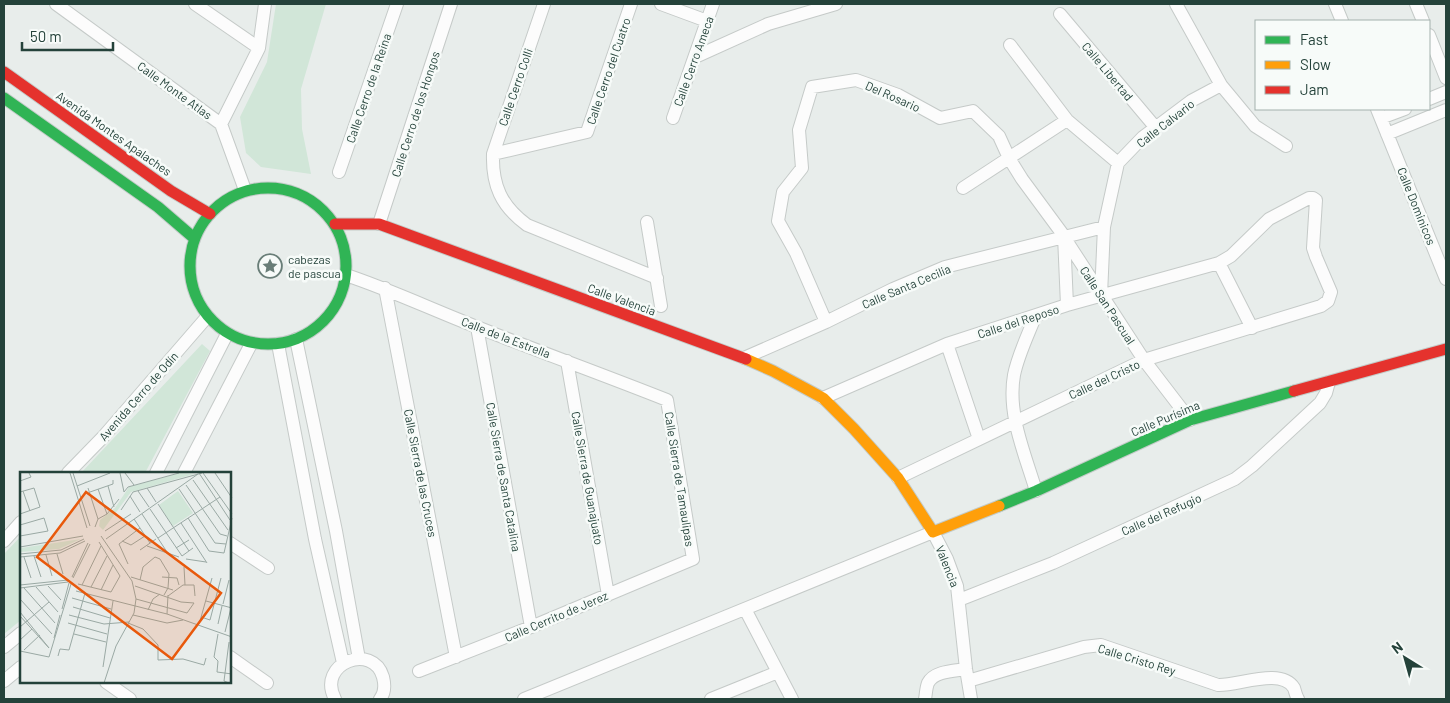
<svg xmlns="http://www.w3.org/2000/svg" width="1450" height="703" font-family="Barlow,sans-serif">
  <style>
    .park { fill: #d1e6d8 }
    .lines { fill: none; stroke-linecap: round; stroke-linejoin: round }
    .street-casing { stroke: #c5cac8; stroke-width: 14 }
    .fast-casing { stroke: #c3cbc8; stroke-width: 13 }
    .slow-casing { stroke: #c3cbc8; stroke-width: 13 }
    .jam-casing { stroke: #c3cbc8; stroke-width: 13 }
    .street { stroke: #fcfcfc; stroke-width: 12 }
    .fast { stroke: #30b455; stroke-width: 11 }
    .slow { stroke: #ff9f0a; stroke-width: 11 }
    .jam { stroke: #e5322d; stroke-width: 11 }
    .labels { text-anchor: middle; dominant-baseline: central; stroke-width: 5; stroke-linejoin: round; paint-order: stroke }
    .street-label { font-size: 12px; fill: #24423a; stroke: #f7fbf9 }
    .poi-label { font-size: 12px; fill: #24423a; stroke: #f7fbf9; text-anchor: start }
    .inset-road { fill: none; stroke: #9aa9a4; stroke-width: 1 }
    .view { fill: #e8590c; fill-opacity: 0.15; stroke: #e8590c; stroke-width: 2.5 }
    .inset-edge { fill: none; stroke: #24423a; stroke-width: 2.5 }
  </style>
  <rect width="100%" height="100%" fill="#e8edeb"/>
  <path class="park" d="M276 4H326L301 89 302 129 311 174 261 167 246 153 240 117 267 62Z
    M202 344 210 351 145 473H81Z
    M21 536V620L4 634V554Z"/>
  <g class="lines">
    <g class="street-casing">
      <path id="street" d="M56 4 221 124
        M195 4 259 48
        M544 4 493 154C492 185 501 206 527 225L657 278
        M661 4 707 21
        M1176 4 1221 85
        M1335 4 1342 21
        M1416 4 1423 21
        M1060 14 1156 128
        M1429 35 1446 78
        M1010 45 1067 120
        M695 57 768 24 836 4
        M1429 99 1446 92
        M1377 109 1446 279
        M673 118 713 4
        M1381 118 1405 109
        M1387 134 1446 110
        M493 154 587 132 631 4
        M339 172 397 4
        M963 188 1067 120 1118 163
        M245 190 221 124 259 48 265 4
        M647 222 661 306
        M379 224 451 4
        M1064 237 1144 360 1190 420
        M1219 263 1252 328
        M346 275C391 290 433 310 477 327 540 352 604 375 667 400L693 559 531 627 419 671
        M385 288 456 657
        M1101 295 1104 227 1118 163 1143 137 1191 101 1221 85 1255 126 1286 146
        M1035 317C1028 335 1018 355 1014 375 1007 414 1025 454 1036 491
        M826 322 796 253 778 221 783 192 802 168 799 130 812 87 856 80 898 95 940 118 973 111 999 136 1009 158 1022 179 1064 236 1067 305
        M477 327 531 627
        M296 339 336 531 359 659
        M278 344 315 539 343 663
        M947 344 979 439
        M744 358 826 322 893 289 945 267 1104 227
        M567 361 608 595
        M823 398 947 344 1067 305 1219 263 1231 256 1269 219 1309 198H1313L1316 200 1313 248 1316 257 1331 292 1328 301 1321 306 1144 360 898 478
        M68 473 103 437 207 317
        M156 473 227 334
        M184 473 251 344
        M4 541 21 522
        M230 543 268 568
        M959 600 1053 563 1235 479 1252 466 1320 403 1326 393 1329 382
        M745 609 792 699
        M4 647 21 633
        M230 657 267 683
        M4 681 21 667
        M968 681 1084 647 1101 645 1218 685C1238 686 1281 667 1294 688 1295 691 1296 696 1298 699
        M106 682 130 699
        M335 699C316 663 373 642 383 677 385 685 385 693 380 699
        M524 699 933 532 947 559 957 586 966 669 971 699
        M711 699 778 672
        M925 699C926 694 926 688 928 683 934 671 954 671 966 669"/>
    </g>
    <g class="fast-casing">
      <path id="fast" d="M4 98 158 207 194 238
        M190 266a78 78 0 1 1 156 0a78 78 0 1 1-156 0Z
        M999 506 1036 491 1190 420 1294 391"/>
    </g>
    <g class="slow-casing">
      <path id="slow" d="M746 359 773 371 823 398 854 429 898 478 933 532 999 506"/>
    </g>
    <g class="jam-casing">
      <path id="jam" d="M4 72 171 191 210 214
        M335 224H379L746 359
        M1294 391 1446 349"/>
    </g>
    <use href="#street" class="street"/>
    <use href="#fast" class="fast"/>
    <use href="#slow" class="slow"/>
    <use href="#jam" class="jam"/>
  </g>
  <defs>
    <g id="sight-ring" transform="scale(1.25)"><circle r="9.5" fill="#f7fbf9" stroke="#697e78" stroke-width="1.5"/><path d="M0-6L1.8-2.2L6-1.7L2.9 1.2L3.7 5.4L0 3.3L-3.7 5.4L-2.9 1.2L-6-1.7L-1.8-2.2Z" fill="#697e78"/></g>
  </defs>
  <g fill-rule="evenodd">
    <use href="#sight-ring" x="270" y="266"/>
  </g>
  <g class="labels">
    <g class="street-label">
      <text transform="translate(693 61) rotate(-70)">Calle Cerro Ameca</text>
      <text transform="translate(608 71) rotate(-71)">Calle Cerro del Cuatro</text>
      <text transform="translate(1108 71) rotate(50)">Calle Libertad</text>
      <text transform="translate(515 87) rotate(-71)">Calle Cerro Colli</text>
      <text transform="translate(368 88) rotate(-71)">Calle Cerro de la Reina</text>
      <text transform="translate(175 90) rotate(36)">Calle Monte Atlas</text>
      <text transform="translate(893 96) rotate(24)">Del Rosario</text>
      <text transform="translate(415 114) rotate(-72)">Calle Cerro de los Hongos</text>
      <text transform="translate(1165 123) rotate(-38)">Calle Calvario</text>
      <text transform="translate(114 133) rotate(35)">Avenida Montes Apalaches</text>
      <text transform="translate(1417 206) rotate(68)">Calle Dominicos</text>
      <text transform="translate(906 286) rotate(-23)">Calle Santa Cecilia</text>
      <text transform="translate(622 299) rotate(20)">Calle Valencia</text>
      <text transform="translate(1108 305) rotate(57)">Calle San Pascual</text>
      <text transform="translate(1018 321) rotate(-18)">Calle del Reposo</text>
      <text transform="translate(506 337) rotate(21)">Calle de la Estrella</text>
      <text transform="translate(1104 379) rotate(-25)">Calle del Cristo</text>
      <text transform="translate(138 396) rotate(-49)">Avenida Cerro de Odín</text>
      <text transform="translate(1165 418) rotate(-23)">Calle Purísima</text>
      <text transform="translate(421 473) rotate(79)">Calle Sierra de las Cruces</text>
      <text transform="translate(504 477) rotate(80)">Calle Sierra de Santa Catalina</text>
      <text transform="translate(588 478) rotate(80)">Calle Sierra de Guanajuato</text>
      <text transform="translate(680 479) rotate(81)">Calle Sierra de Tamaulipas</text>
      <text transform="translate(1161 514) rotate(-24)">Calle del Refugio</text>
      <text transform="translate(948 566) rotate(68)">Valencia</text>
      <text transform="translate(556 616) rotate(-23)">Calle Cerrito de Jerez</text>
      <text transform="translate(1137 659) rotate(17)">Calle Cristo Rey</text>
    </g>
    <g class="poi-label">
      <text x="288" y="259">cabezas<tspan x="288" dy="14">de pascua</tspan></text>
    </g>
  </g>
  <g transform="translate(20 472)">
    <rect width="211" height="211" fill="#e8edeb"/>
    <path d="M160 1 174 2 111 20 83 58 79 54 80 48 95 36 109 15ZM158 19 173 41 153 54 139 33ZM61 67 39 77 0 80 1 76Z" fill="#d1e6d8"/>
    <path class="inset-road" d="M50 1 67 56M53 1 70 54M100 1 104 20M105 1 114 13M179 1 210 48M183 1 212 42M195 1 212 26M173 8 208 58M0 9 11 5 9 1M166 13 200 62 207 64M57 14 90 1M88 14 94 35M68 16 78 47M127 16 136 30M78 17 87 42M159 17 195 71 206 72M3 19 10 39M118 19 129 35M0 20 14 16 20 35 0 42M70 20 93 12V8M104 20 108 15 159 1M110 24 120 40M138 32 169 79M130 37 162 84 173 76M101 38 113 20 182 1M122 42 147 80M168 46 189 79 204 81 212 46M114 47 130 71M161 51 187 91M0 53 24 46 28 59 0 64M75 55 78 47 87 42 99 27M85 59 111 42M81 64 112 109 116 127 114 141 96 174 84 211M138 66 200 25M86 67 178 2M102 69 111 73 125 64M127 74 159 85M0 75 63 64M156 76 169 68M120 78 136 67M0 82 41 78 64 67M37 82 43 102M26 83 32 104M14 84 21 105M0 85 40 81 65 69M4 85 11 106M166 87 186 90M108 92 99 72 120 56M164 95 165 113M52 105 68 71M111 105 153 118M142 105 157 106 159 113M53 106 70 72M120 108 123 95 135 85 140 87 149 102 148 116 144 123M58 112 91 120 100 104 79 70M0 113 48 108M62 113 81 74M28 114 41 128M115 114 161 130 174 131 167 141 116 127M16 115 38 140M71 115 87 84M0 116 48 110M4 116 35 151M81 118 93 93M56 119 147 142 212 165M148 124 163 113H174L175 124M52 126 91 137M0 127 32 162M186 129 212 136M203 132 209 108M53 135 90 146M42 137 49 111M128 138 133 127 140 122M0 140 29 176 0 144M147 142 148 123M49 143 84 152 109 150M113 143 147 151 163 148M181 145 190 148 201 106M180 149 192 106M48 151 87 162M108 151 123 157 138 173V188L163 187 184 193 186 186M198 152 202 134M0 155 29 130M205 160 211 136M54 162 86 170M198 162 194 185 198 189 197 200 212 202M34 166 40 143M0 168 12 157M4 178 20 163M0 179 29 185M38 184 40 177 49 178 65 121M29 185 51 112M83 195 93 129M209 211 204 209 209 170"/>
    <path class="view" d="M66 20 201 121 152 187 17 85Z"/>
    <rect width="211" height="211" class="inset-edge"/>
  </g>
  <rect width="1450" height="703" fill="none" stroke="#24423a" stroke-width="10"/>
  <rect x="1255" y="20" width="175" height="90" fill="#f7fbf9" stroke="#a3b1ad"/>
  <rect x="1265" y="36" width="25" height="8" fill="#30b455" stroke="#a3b1ad"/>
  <text x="1300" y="45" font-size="15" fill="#24423a">Fast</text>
  <rect x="1265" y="61" width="25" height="8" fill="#ff9f0a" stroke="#a3b1ad"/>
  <text x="1300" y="70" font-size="15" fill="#24423a">Slow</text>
  <rect x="1265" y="86" width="25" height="8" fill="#e5322d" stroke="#a3b1ad"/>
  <text x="1300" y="95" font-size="15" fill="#24423a">Jam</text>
  <g transform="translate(1405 658) rotate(323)" stroke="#f7fbf9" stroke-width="4" paint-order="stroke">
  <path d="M0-4L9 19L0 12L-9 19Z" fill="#24423a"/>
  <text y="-8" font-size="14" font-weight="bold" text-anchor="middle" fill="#24423a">N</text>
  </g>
  <path d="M22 42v8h91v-8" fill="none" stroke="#24423a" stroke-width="2.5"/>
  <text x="30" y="42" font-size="15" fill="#24423a" stroke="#f7fbf9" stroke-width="4" paint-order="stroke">50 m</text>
</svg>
